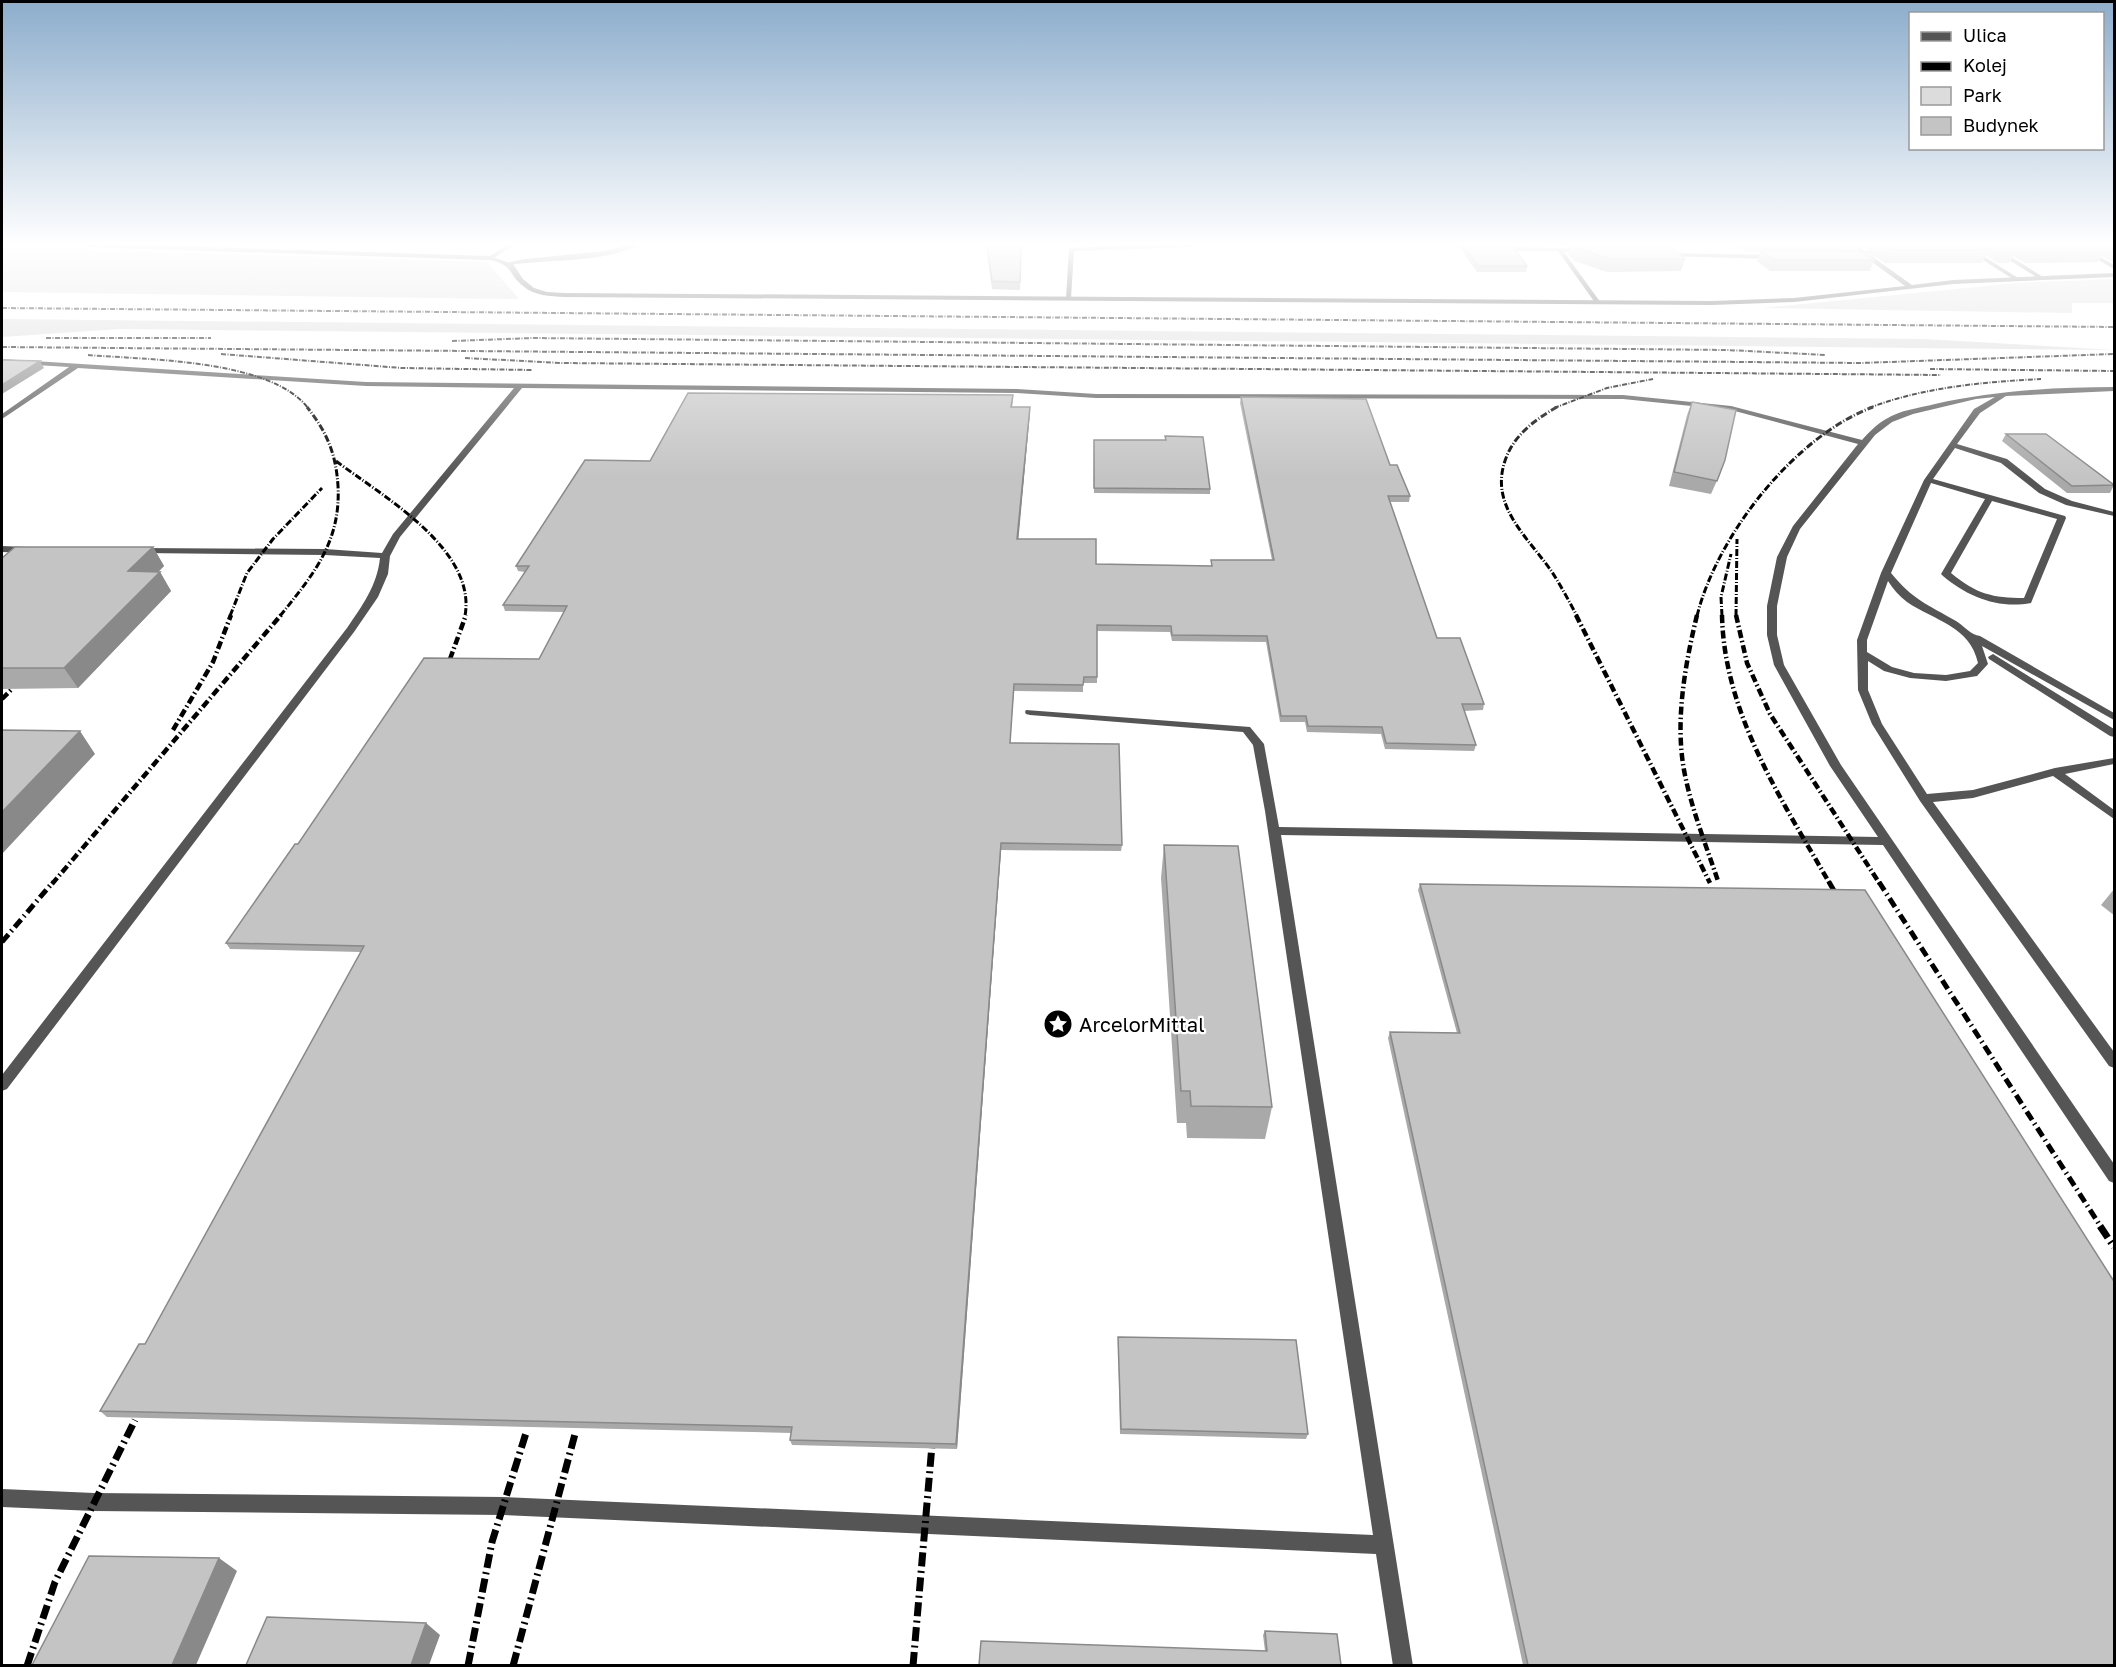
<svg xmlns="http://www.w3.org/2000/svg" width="2116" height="1667" font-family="'Golos Text',sans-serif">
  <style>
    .green { fill: #dcdcdc }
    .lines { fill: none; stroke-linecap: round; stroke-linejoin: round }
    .service { fill: #555; fill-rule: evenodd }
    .minor { fill: #555; fill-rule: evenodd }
    .rail-far4 { stroke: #000; stroke-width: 2; stroke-dasharray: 5 1.5 1 1.5; stroke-linecap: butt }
    .rail-far3 { stroke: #000; stroke-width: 3; stroke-dasharray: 7 2 1 2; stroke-linecap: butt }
    .rail-far2 { stroke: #000; stroke-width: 4.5; stroke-dasharray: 8 3 1.5 3; stroke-linecap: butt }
    .rail-far1 { stroke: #000; stroke-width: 5; stroke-dasharray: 10 4 1.5 4; stroke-linecap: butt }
    .rail { stroke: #000; stroke-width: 7; stroke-dasharray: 14 4.5 2 4.5; stroke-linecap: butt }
    .wall { fill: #a9a9a9 }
    .shaded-wall { fill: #898989 }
    .building { fill: #c4c4c4; stroke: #898989; stroke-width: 1.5 }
    .labels { text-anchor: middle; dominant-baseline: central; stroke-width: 4.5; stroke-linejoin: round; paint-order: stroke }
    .poi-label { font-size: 20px; fill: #000; stroke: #fff; text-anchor: start }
  </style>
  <rect width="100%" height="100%" fill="#fff"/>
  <path class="green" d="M2 248 487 262 519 299 2 292Z
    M2114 279V303H2072V313L1763 308 2016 283Z
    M2 319 1924 339 2114 350 120 329 2 337Z"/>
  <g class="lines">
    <path class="service" d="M507 245H514L492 259H488V257Z
      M629 245H638C606 263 546 259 509 265L506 263 525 259 604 251Z
      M1136 245H1194L1191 247 1074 251 1071 298 1066 299 1069 248Z
      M1508 245H1514L1516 247 1586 249 1584 252H1564L1601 303 1596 304 1558 251H1514Z
      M1850 245H1887L1884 247H1853Z
      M1959 245H1966L2018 278 2013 279Z
      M1985 245H1992L2043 277 2038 278Z
      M2073 245H2080L2114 265V269Z
      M1664 253 1775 255 1778 257 1775 259 1662 256Z
      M2 359 366 382 1017 389 1096 394 1623 395 1731 406 1862 440C1869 432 1877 424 1886 419 1900 410 1919 408 1935 404 1994 391 2054 387 2114 387V391L2006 396 1980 413 1957 444 2007 459 2045 489 2072 501 2114 512V516L2066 505 2039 493 2001 463 1955 448 1933 479 2065 516 2066 518 2031 603C1998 609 1968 597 1943 576L1941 574 1985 499 1931 483 1891 573C1913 600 1927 604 1956 621 1964 626 1971 635 1980 636L2114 713V720L1982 646 1988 664 1977 676 1946 681 1910 678 1884 671 1868 661V690L1882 724 1927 794 1973 790 2055 768 2114 758V764L2065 774 2114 810V819L2053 776 1973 798 1933 802 2114 1052V1068L2109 1066 1920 801 1872 724 1858 690 1857 640 1881 573 1924 480 1974 409 1995 397 1976 399 1913 414 1892 422 1875 435 1800 529 1787 557 1777 606V635L1784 665 1841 765 2114 1164V1183L2109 1181 1883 845 1281 835 1413 1666H1393L1376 1554 503 1515 94 1511 2 1507V1489L94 1493 503 1497 1373 1535 1265 811 1253 745 1243 732 1030 715 1026 714 1025 712 1026 710 1250 727 1264 744 1279 827 1878 837 1830 766 1774 665 1767 635V606L1777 557 1793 526 1858 444 1731 410 1623 399 1096 398 1017 393 522 388 400 537 390 556 388 574 378 597 354 632 7 1089 2 1091V1075L347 628C362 606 377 586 380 558L325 555 141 553 136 550 138 548 325 549 382 553 393 534 514 388 366 386 78 368 2 419V414L69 367 2 363ZM1992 501 2057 519 2024 598C1993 598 1976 594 1951 573ZM1888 581C1893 589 1899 596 1907 602 1935 621 1970 626 1978 663L1970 671 1946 675 1914 673 1892 667 1867 652V640Z
      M2 546 27 547 32 550 27 553 2 552Z
      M1993 654 2114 729V737L2110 736 1989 659 1988 657Z"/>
    <path class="minor" d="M86 245H145L490 256 513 264 523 279 534 288 547 292 565 293 1712 301 1794 298 1905 286 1849 245H1856L1912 285 1953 280 2114 273V277L1953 284 1794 302 1712 305 565 297C550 296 534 296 523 286 507 273 515 266 490 260L89 247Z"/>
    <path class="rail-far4" d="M2 308 2114 327
      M46 338H211
      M452 341 533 338 1727 350 1826 355
      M2 347 1861 363 2114 354
      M221 354 402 368 532 370
      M88 355C147 360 270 359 308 408
      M465 358 562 363 1941 375
      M1930 369 2114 371
      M1554 408 1607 388 1653 379
      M1869 408C1924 387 1983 382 2041 379"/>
    <path class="rail-far3" d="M1557 407C1536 419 1515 434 1506 458 1488 505 1527 536 1552 572 1561 586 1569 601 1577 616
      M336 461C382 496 477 549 465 616
      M230 616 247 573 273 539 322 488
      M280 616C313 575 341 542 338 486 336 454 327 432 307 407
      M1697 616C1717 535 1795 436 1873 407
      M1722 616 1721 597 1731 554
      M1736 616 1737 539"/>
    <path class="rail-far2" d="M1576 615 1710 883
      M1697 615C1685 665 1675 720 1684 770 1691 808 1706 845 1718 881
      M1722 615C1724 714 1782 800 1830 884
      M1736 615 1747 663 1770 714 1880 884
      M450 659 466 615
      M2 699 12 689
      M173 730 213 662 231 615
      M52 884 281 615"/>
    <path class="rail-far1" d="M1829 882 1836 894
      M1879 882 2101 1227
      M2 942 53 882"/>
    <path class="rail" d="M2100 1226 2114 1247
      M27 1666 55 1582 135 1420
      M468 1666 492 1542 526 1433
      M513 1666 575 1434
      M913 1666 932 1445"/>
  </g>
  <path class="wall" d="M986 245H1022L1020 290 992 289Z
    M1458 245H1511L1527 266 1526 272H1477Z
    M1532 245H1660V246L1685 259 1681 271 1607 272 1574 261 1568 254 1571 246Z
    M1739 245H1860L1858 252H1869L1866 249 1868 245H2115V263L2102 256 2098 262 2025 263 2013 256 2009 263H1998L1986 255 1982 263H1885L1873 255 1872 258 1874 260 1870 271H1770L1757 261 1760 252H1747Z
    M1241 397 1390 465 1410 496 1409 502H1390L1437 638 1484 704 1483 710 1464 711 1476 745 1474 751 1385 749 1381 734 1307 732 1305 722H1280L1266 642 1172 641 1170 632 1097 631V683H1083V692L1014 691 1010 743 1122 845 1121 851 1001 850 957 1449 792 1445 790 1440 791 1433 107 1417 100 1411 145 1344 361 952 230 949 226 943 298 844 539 659 564 612 505 611 503 605 525 572 518 571 516 566 650 461 1013 401 1012 407 1030 412 1018 539 1096 564 1211 566V560H1272L1240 403Z
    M1692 402 1720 474 1711 494 1669 486 1687 415Z
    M2006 434 2114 485 2110 493H2067L2002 441Z
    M1165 436 1210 489V494L1094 493V440H1165Z
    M153 547 164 566 158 572H160L171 591 78 688 2 689V558Z
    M1164 845 1272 1107 1265 1139 1187 1138 1186 1123H1177L1161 878Z
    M1420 884 2115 1665H1523L1388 1038 1390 1032 1457 1033 1418 890Z
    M2115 888V916L2101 905Z
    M1118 1337 1308 1434 1306 1439 1120 1434Z
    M1265 1631 1337 1634 1265 1651 1263 1635Z"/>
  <path class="shaded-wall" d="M40 361 44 368 2 394V385Z
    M1030 407V412L1018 544 1017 539Z
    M153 547 164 566 139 591 128 571Z
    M160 572 171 591 78 688 64 668Z
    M80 731 95 754 2 854V812Z
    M1001 843V850L957 1449 956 1444Z
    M219 1558 237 1571 196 1665H172Z
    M426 1623 440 1635 429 1665H411Z"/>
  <path class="building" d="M987 245H1021L1020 282 992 281Z
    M1463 245H1511L1527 266H1478Z
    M1574 245H1634L1672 247 1685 259H1610L1577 249Z
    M1883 245H1979L1988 250H1890Z
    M1761 250 1874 252H1862L1874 260H1774Z
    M2 360 40 361 2 385Z
    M688 393 1013 395 1011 407H1030L1017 539H1096V564L1212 566 1211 560H1274L1241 397 1366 399 1390 465H1397L1410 496H1388L1437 638H1460L1484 704H1462L1476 745 1386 743 1382 727 1308 726 1306 716H1281L1267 636 1172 635 1171 626 1097 625V677H1084L1083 685 1014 684 1010 743 1119 744 1122 845 1001 843 956 1444 790 1440 792 1427 100 1411 139 1344H145L364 946 226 943 295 844H298L424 658 539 659 567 606 503 605 529 566H516L585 460 650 461Z
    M1692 402 1736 410 1725 460 1717 481 1674 472Z
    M2006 434H2046L2114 485 2072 486Z
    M1165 436 1203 437 1210 489 1094 488V440H1166Z
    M15 547H153L128 571 160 572 64 668H2V558Z
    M2 730 80 731 2 812Z
    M1164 845 1238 846 1272 1107 1191 1106 1190 1091H1181Z
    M1420 884 1865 890 2115 1283V1665H1528L1390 1032 1460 1033Z
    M1118 1337 1296 1340 1308 1434 1121 1429Z
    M89 1556 219 1558 172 1665H32Z
    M267 1617 426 1623 411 1665H246Z
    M1265 1631 1337 1634 1341 1665H979L981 1641 1267 1651Z"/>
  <linearGradient id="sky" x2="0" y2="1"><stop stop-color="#8cadcc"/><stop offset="0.51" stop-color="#fff"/><stop offset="1" stop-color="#fff" stop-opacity="0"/></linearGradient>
  <rect width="2116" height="478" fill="url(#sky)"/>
  <defs>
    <g id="sight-disc" transform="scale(1.5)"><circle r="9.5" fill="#000" stroke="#fff"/><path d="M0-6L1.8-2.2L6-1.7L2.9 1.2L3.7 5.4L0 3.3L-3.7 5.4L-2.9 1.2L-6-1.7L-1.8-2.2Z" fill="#fff"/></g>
  </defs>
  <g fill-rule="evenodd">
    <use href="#sight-disc" x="1058" y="1024"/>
  </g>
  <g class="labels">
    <g class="poi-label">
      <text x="1079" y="1024">ArcelorMittal</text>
    </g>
  </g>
  <rect width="2116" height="1667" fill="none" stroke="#000000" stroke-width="6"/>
  <rect x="1909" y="12" width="195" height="138" fill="#ffffff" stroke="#999999" stroke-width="1.5"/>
  <rect x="1921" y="32" width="30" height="9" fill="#555555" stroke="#999999" stroke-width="1.5"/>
  <text x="1963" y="42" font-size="18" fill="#000000">Ulica</text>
  <rect x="1921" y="62" width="30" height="9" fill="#000000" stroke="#999999" stroke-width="1.5"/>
  <text x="1963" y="72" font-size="18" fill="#000000">Kolej</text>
  <rect x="1921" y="87" width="30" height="18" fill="#dcdcdc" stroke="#999999" stroke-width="1.5"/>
  <text x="1963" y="102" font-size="18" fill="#000000">Park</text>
  <rect x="1921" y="117" width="30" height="18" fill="#c4c4c4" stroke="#999999" stroke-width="1.5"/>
  <text x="1963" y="132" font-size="18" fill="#000000">Budynek</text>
</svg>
